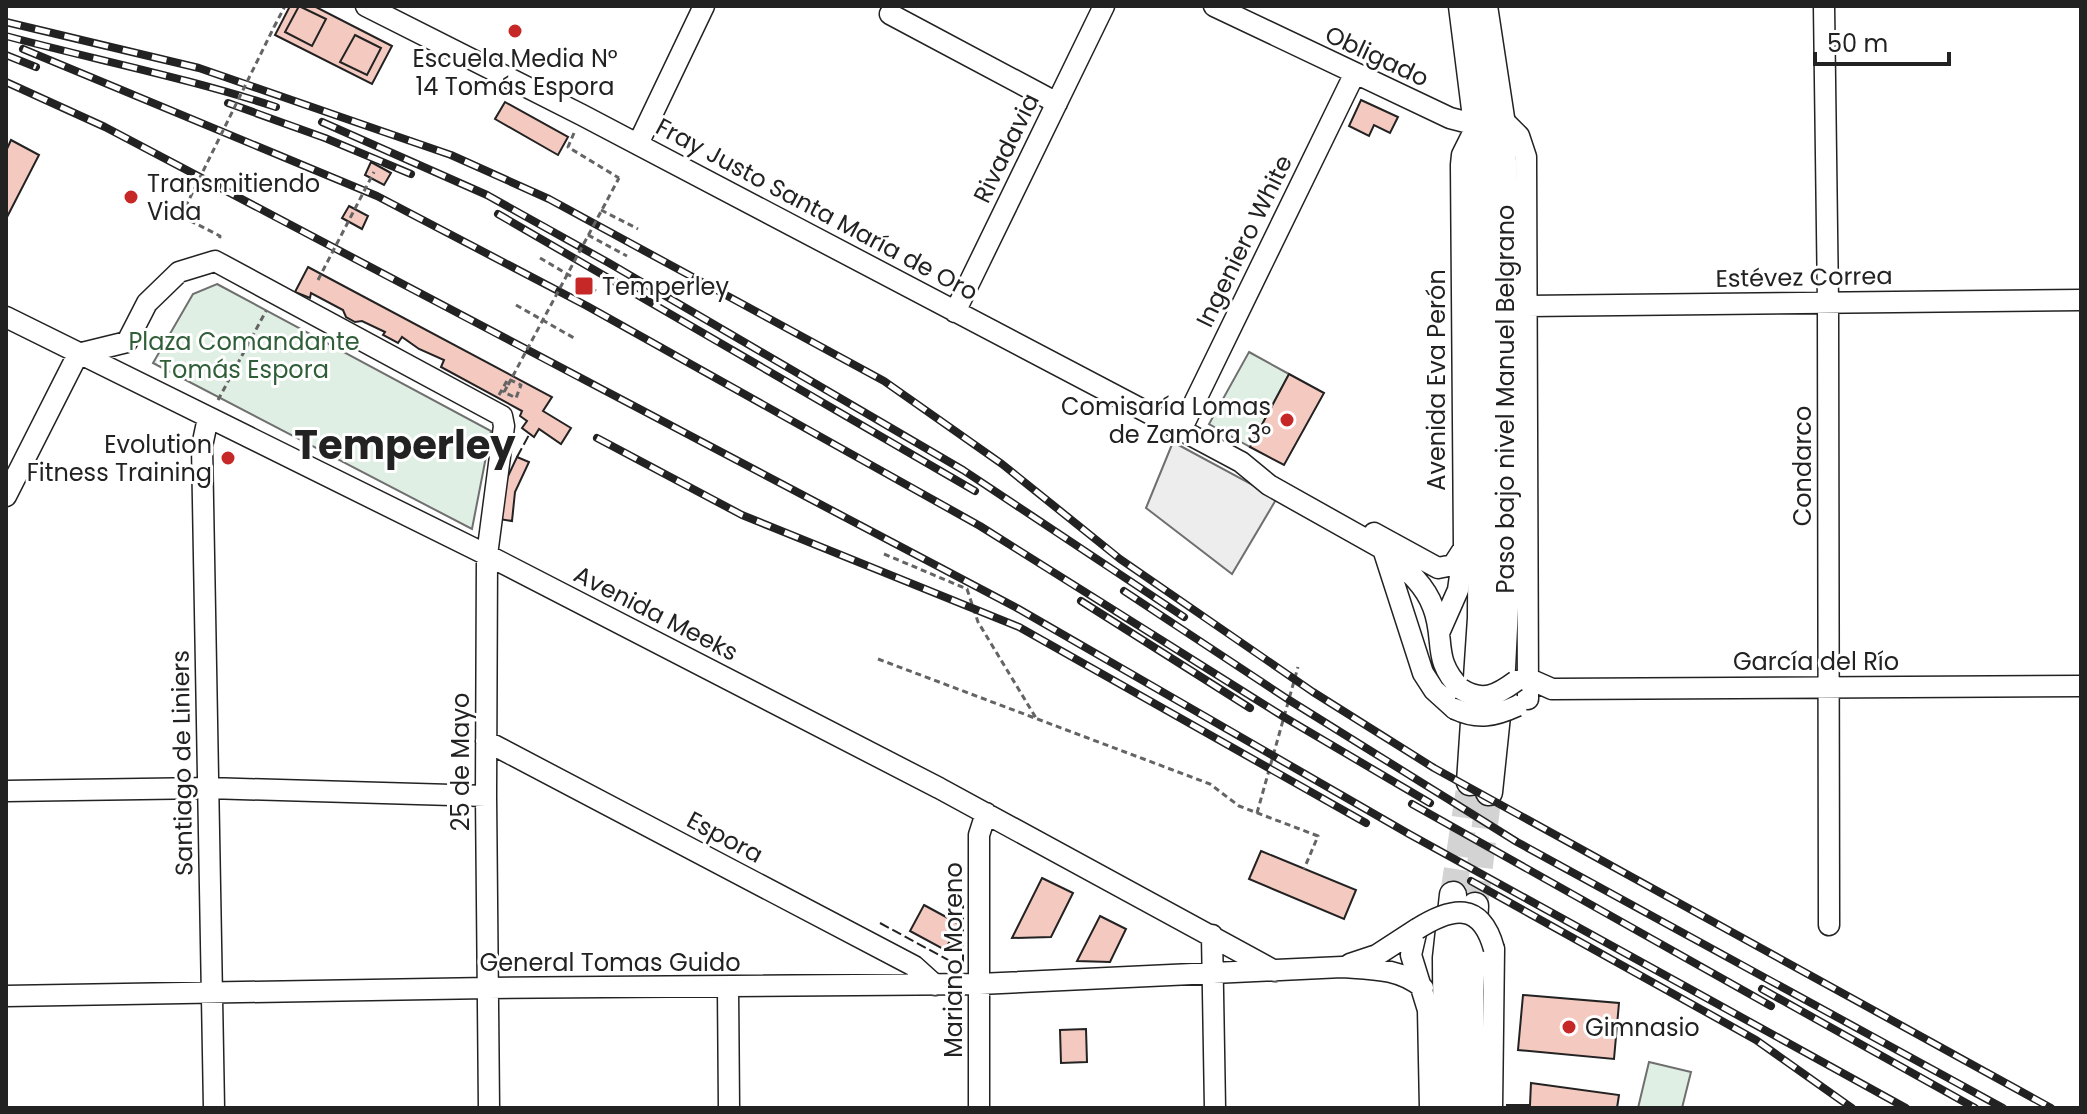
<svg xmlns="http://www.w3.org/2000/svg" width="2087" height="1114" font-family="Poppins,sans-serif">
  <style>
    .green { fill: #e0efe3; stroke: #6f6f6f; stroke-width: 2 }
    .parking { fill: #ededed; stroke: #6f6f6f; stroke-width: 2 }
    .building { fill: #f3c9c0; stroke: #222; stroke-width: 2 }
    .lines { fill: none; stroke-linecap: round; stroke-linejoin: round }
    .major-tunnel { stroke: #d3d3d3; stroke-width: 26; stroke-dasharray: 26 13; stroke-linecap: butt }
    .minor-casing { stroke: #222; stroke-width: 23 }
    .major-casing { stroke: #222; stroke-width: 29 }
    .path { stroke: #646464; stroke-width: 3; stroke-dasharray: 6 4; stroke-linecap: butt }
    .minor { stroke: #fff; stroke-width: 20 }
    .major { stroke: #fff; stroke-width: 26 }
    .rail-casing { stroke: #222; stroke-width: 8 }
    .rail { stroke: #fff; stroke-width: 5; stroke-dasharray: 15; stroke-linecap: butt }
    .minor-bridge-casing { stroke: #222; stroke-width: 23; stroke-linecap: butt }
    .path-bridge { stroke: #646464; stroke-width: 3; stroke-dasharray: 6 4; stroke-linecap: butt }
    .minor-bridge { stroke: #fff; stroke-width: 20 }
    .fence { stroke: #222; stroke-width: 2; stroke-dasharray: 10 4; stroke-linecap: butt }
    .poi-dot { fill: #c62828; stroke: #fff; stroke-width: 3 }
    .labels { text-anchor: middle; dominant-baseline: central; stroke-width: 6; stroke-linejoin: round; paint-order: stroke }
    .street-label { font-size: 24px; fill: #222; stroke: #fff }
    .poi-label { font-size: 24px; fill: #222; stroke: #fff; text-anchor: start }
    .park-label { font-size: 24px; fill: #2f5e38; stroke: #fff }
    .town-label { font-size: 40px; font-weight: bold; fill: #222; stroke: #fff }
  </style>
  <rect width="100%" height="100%" fill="#fff"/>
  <path class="green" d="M217 284 491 431 472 529 153 363 193 294Z
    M1249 352 1289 374 1250 447 1209 424Z
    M1649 1062 1691 1072 1682 1108H1638Z"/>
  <path class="parking" d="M1173 442 1277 498 1232 574 1146 508Z"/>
  <path class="building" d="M290 6H314L392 46 372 84 275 35Z
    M299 6 326 19 312 46 285 32Z
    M355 35 381 48 367 75 340 62Z
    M1361 100 1398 117 1390 133 1374 125 1369 136 1349 126Z
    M505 102 568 137 558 155 495 119Z
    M11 140 39 155 6 219V151Z
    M371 162 391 173 384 185 365 175Z
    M349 206 368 216 362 229 342 218Z
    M308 267 552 397 543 411 571 428 561 444 539 429 534 437 522 428 527 421 520 416 522 411 441 367 444 360 419 349 402 337 398 343 383 335 385 332 362 321 355 322 346 317 343 310 311 293 310 298 295 292Z
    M1289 374 1324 393 1284 465 1250 447Z
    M517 457 529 462 515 492 512 521 499 519 502 489Z
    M1261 851 1356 890 1344 919 1249 879Z
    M1042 878 1073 893 1051 937 1012 938Z
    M924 905 959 924 945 950 910 931Z
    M1100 916 1126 929 1110 962 1077 961Z
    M1523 995 1619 1003 1614 1059 1518 1050Z
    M1086 1029 1087 1062 1061 1063 1060 1030Z
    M1531 1083 1619 1095 1617 1108H1507V1105H1530Z"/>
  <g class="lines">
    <path class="major-tunnel" d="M1453 895 1470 782
      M1475 906 1489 792"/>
    <g class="minor-casing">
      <path id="minor" d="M366 6 582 115 1181 430 1241 462 1269 485 1383 549 1423 673 1434 690 1455 709
        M1214 6 1450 118 1477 125 1462 155 1461 165 1464 548 1458 590 1439 633
        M1824 6 1828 303 1829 925
        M890 14 1057 103
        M1501 118 1519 136 1526 157 1528 699
        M638 144 704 6
        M1527 306 2081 300
        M955 312 1104 6
        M6 317 487 555 939 788 1275 971
        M78 354 127 342 147 303 179 272 215 261 502 416 504 426 487 555 486 796 489 1108
        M208 418 202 446 214 1108
        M1181 430 1354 75
        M6 496 78 354
        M1374 533 1438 568 1453 565 1464 548
        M1383 549C1402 566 1424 582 1433 607 1446 640 1431 659 1461 689
        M1516 681 1527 678 1552 689 2081 686
        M486 741 914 966 935 985
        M6 791 208 788 486 796
        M1417 929 1411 955 1428 1010 1430 1108
        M1212 935 1215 1108
        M1350 964 1377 955 1417 929
        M728 988 729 1108
        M6 996 488 988 979 984 1342 967C1371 969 1400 968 1423 988
        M979 1108V835L986 813
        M1492 1108 1494 949"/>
    </g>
    <g class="major-casing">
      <path id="major" d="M1462 6 1477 125 1483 214 1481 618 1470 782
        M1484 6 1501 118 1505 205 1507 567 1502 668 1489 792
        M1447 1108 1446 958 1453 895
        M1470 1108V992L1475 906"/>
    </g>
    <path class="path" d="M274 27 285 6
      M574 133 568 147 619 178
      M601 210 638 229
      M181 216 220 236 219 242
      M588 235 627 256
      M540 258 596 291
      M516 305 574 338
      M499 395 508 379 521 385 516 398 504 392 508 385
      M218 400 266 311
      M884 554 967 589 978 622 1036 718
      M878 659 1210 784 1239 806 1318 836 1304 869
      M1257 813 1298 667"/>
    <use href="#minor" class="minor"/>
    <use href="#major" class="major"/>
    <g class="rail-casing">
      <path id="rail" d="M6 22 199 68 451 155 549 199 884 381 1002 464 1120 559 1313 692 1434 768 2051 1108
        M6 36C96 60 188 78 276 107
        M23 49 377 196 587 306 980 526 1284 717 1430 803
        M6 55 36 67
        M6 82 105 127 1017 608 1409 834 1906 1108
        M228 103 325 138 411 174
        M322 122 487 195 609 263 963 470 1184 617
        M498 214 975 491
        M597 438 742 515 1019 627 1366 823
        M1124 591 1289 700 1517 842 2003 1108
        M1081 601 1250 708
        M1412 804 1771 1006
        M1471 881 1756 1040 1852 1108
        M1762 989 1975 1108"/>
    </g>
    <use href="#rail" class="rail"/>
    <g class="minor-bridge-casing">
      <path id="minor-bridge" d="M1461 689C1483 703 1497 695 1516 681
        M1455 709C1478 720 1495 716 1517 706
        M1417 929C1452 907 1481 901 1494 949"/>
    </g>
    <path class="path-bridge" d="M181 216 274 27
      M318 280 374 172
      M508 385 619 178"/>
    <use href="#minor-bridge" class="minor-bridge"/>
    <path class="fence" d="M517 457 530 433
      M880 923 963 968V900"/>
  </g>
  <g class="poi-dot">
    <circle cx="515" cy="31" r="8"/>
    <circle cx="131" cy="197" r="8"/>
    <rect x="574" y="276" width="20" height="20" rx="4"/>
    <circle cx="1287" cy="420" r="8"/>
    <circle cx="228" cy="458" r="8"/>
    <circle cx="1569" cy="1027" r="8"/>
  </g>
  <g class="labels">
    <g class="street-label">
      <text transform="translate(1377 56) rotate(25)">Obligado</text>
      <text transform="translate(1006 148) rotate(-64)">Rivadavia</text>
      <text transform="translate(817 209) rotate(28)">Fray Justo Santa María de Oro</text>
      <text transform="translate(1244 241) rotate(-64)">Ingeniero White</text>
      <text transform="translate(1804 277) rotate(-1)">Estévez Correa</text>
      <text transform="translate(1436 380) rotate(-90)">Avenida Eva Perón</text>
      <text transform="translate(1505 399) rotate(-90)">Paso bajo nivel Manuel Belgrano</text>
      <text transform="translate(1802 466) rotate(-90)">Condarco</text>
      <text transform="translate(656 613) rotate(27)">Avenida Meeks</text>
      <text x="1816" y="661">García del Río</text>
      <text transform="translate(460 762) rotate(-90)">25 de Mayo</text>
      <text transform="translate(182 763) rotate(-91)">Santiago de Liniers</text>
      <text transform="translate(725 837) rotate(28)">Espora</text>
      <text transform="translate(953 960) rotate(-90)">Mariano Moreno</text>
      <text x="610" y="962">General Tomas Guido</text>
    </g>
    <g class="poi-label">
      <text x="515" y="58" text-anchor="middle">Escuela Media N°<tspan x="515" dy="28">14 Tomás Espora</tspan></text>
      <text x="147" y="183">Transmitiendo<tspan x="147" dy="28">Vida</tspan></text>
      <text x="602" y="286">Temperley</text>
      <text x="1271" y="406" text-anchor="end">Comisaría Lomas<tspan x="1271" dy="28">de Zamora 3°</tspan></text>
      <text x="212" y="444" text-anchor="end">Evolution<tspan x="212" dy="28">Fitness Training</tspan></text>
      <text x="1585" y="1027">Gimnasio</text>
    </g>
    <g class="park-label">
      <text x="244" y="341">Plaza Comandante<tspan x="244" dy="28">Tomás Espora</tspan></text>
    </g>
    <g class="town-label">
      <text x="405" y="445">Temperley</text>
    </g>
  </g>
  <rect width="2087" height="1114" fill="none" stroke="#222222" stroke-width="16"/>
  <path d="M1815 52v12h134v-12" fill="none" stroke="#222222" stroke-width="4"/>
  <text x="1827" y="52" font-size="24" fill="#222222" stroke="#ffffff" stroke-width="6" paint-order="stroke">50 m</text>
</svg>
